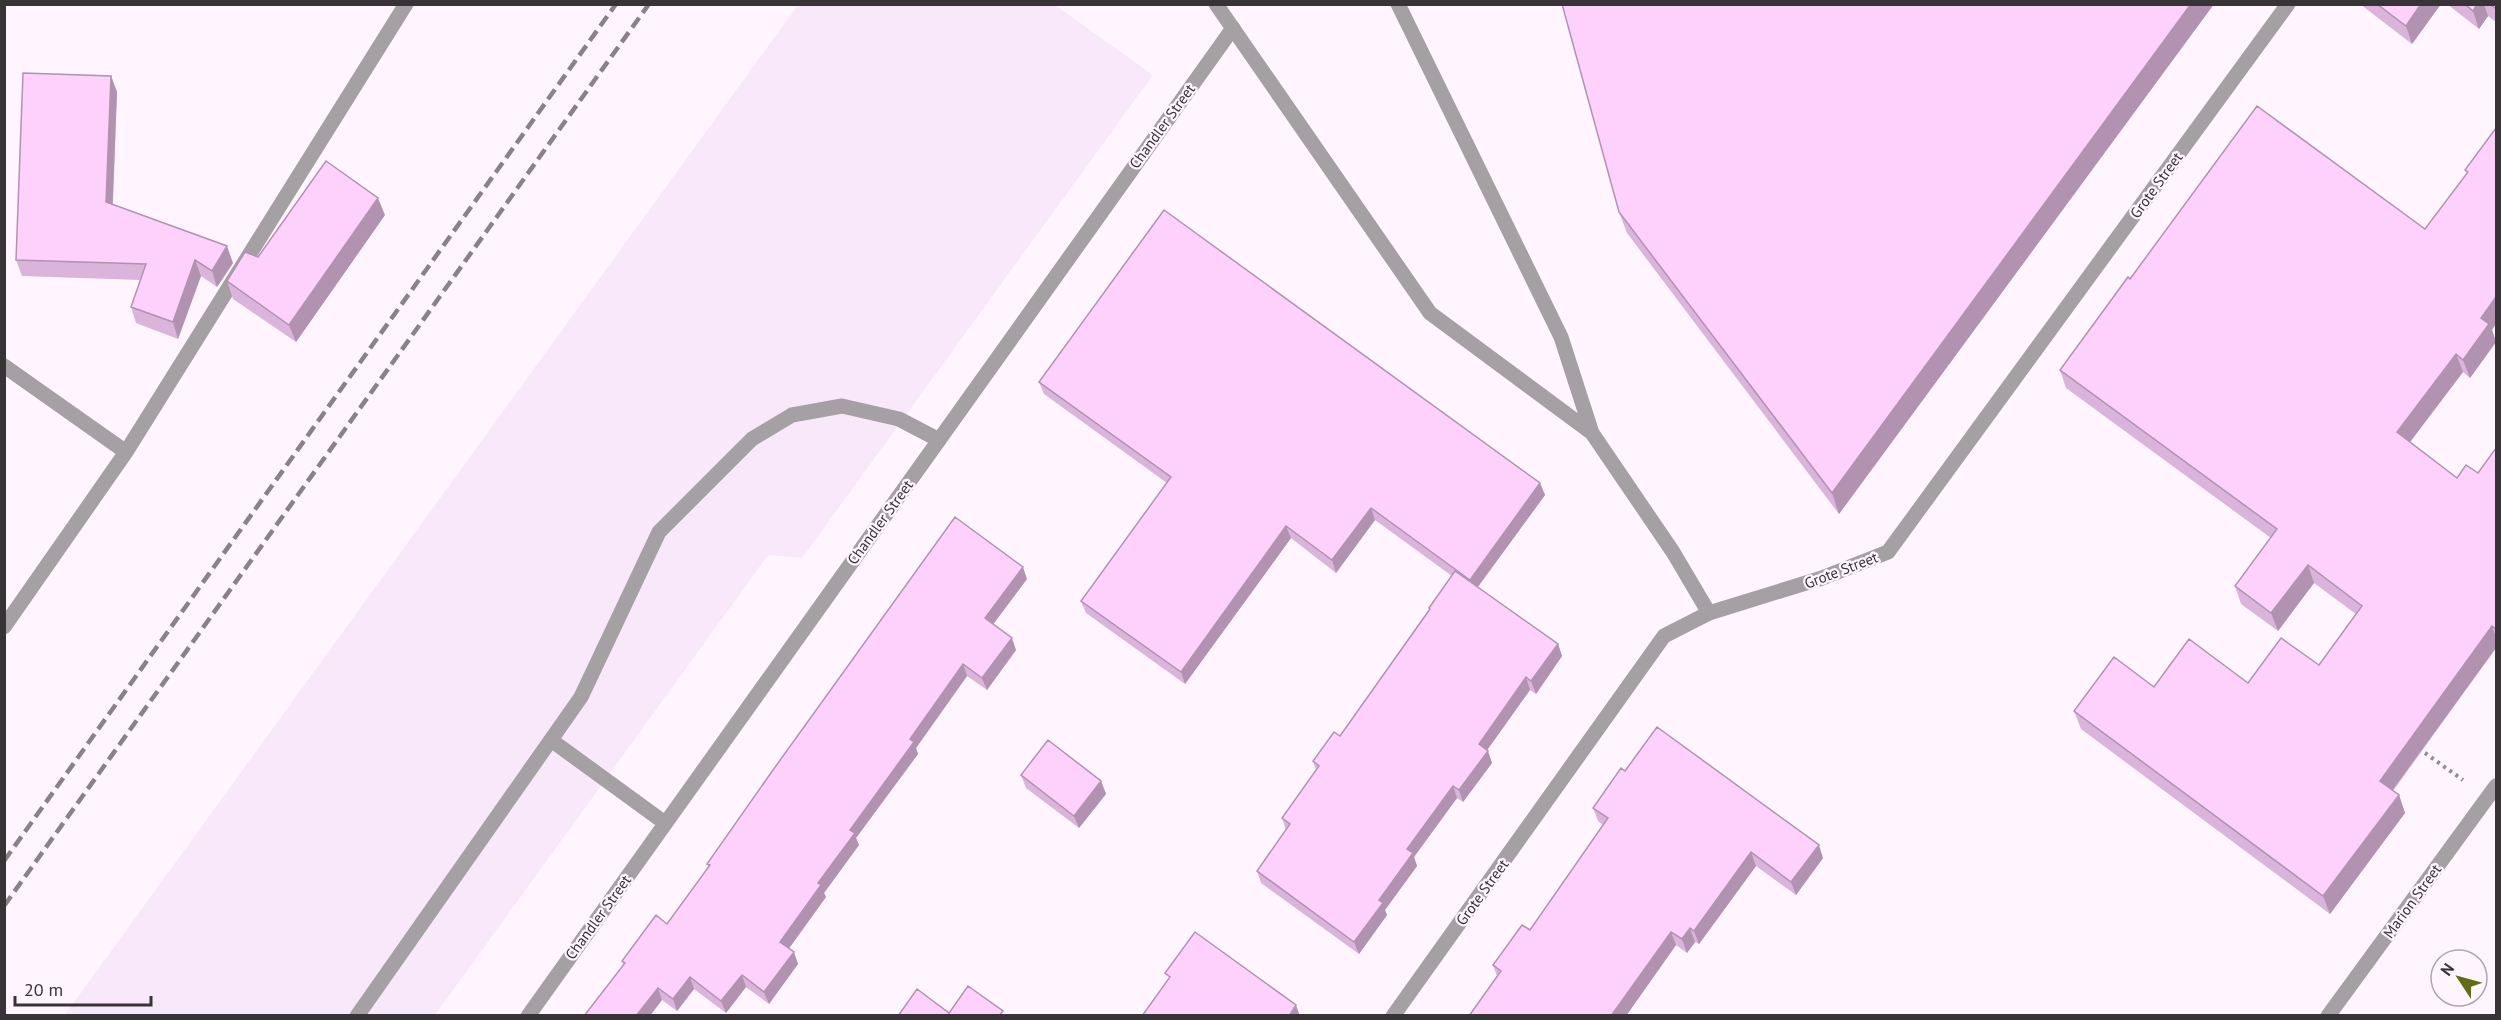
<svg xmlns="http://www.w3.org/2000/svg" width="2501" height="1020" font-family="'PT Sans',sans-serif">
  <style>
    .built { fill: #f9e8f9 }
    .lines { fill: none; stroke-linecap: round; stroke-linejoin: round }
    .path { stroke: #918b91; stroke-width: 4; stroke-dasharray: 3 4.5; stroke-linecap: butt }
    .service { stroke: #a5a0a4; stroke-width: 15 }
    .minor { stroke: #a5a0a4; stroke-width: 15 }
    .rail { stroke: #898389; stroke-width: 4.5; stroke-dasharray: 12 6; stroke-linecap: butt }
    .wall { fill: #dab4da }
    .shaded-wall { fill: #b292b1 }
    .building { fill: #fed1fd; stroke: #b292b1; stroke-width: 1.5 }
    .labels { text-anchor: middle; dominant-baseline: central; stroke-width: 4.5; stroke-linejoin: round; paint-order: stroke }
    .street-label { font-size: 15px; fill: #373337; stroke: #fef5fe }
  </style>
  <rect width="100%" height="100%" fill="#fef5fe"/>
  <path class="built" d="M798 5H1055L1153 75 802 558 768 555 435 1015 64 1016Z"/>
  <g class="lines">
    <path class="path" d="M2425 753 2463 780"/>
    <path class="service" d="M1216 4 1430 313 1592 433
      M1398 4 1561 337 1592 433 1673 552 1709 613
      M4 366 126 452 4 627
      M126 452 406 4
      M551 740 665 823
      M357 1016 581 697 659 532 752 439 792 415 842 406 899 419 939 440"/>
    <path class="minor" d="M528 1016 1233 28
      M1393 1016 1664 636 1709 613 1822 578 1888 552 2288 4
      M2328 1016 2496 786"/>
    <path class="rail" d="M4 861 616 4
      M4 906 649 4"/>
  </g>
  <path class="wall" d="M1562 4H2214L1839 514 1627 233 1619 212Z
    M2360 4H2441L2412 44Z
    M2447 4H2496V22L2488 16 2479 29Z
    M111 76 117 92 113 204 233 263 217 287 201 276 178 339 136 323 131 307 141 280 22 276 16 260Z
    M2496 128 2492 330 2496 342 2470 378 2463 372 2410 442 2457 478 2478 473 2496 448V648L2393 791 2399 795 2405 813 2330 914 2081 729 2074 711 2154 687 2248 683 2319 665 2356 614 2314 583 2278 631 2241 604 2235 586 2271 538 2066 388 2060 370 2130 279 2425 229 2467 173 2465 170Z
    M385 215 296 342 233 299 227 281 258 257Z
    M1039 382 1540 483 1545 495 1478 587 1558 644 1562 656 1536 694 1530 690 1487 750 1492 763 1463 802 1457 798 1414 857 1417 866 1385 910 1387 915 1359 954 1261 883 1257 871 1286 830 1282 818 1316 770 1313 761 1340 736 1429 610V608L1452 576 1375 520 1336 573 1291 538 1185 684 1086 613 1081 601 1167 483 1044 394Z
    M1027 579 993 624 1016 650 987 690 967 676 916 748 918 754 856 838 859 845 824 893 826 897 789 948 798 964 769 1004 746 987 726 1013 694 989 677 1011 662 1000 623 965 622 961 667 924 709 867 707 864Z
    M1625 771 1823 858 1796 895 1756 866 1699 944 1695 942 1687 953 1676 945 1626 1016H1469L1497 976 1493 965 1530 930 1603 825 1598 821 1593 808Z
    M1021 775 1101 781 1106 794 1079 828 1026 788Z"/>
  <path class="shaded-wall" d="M2191 4H2214L1839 514 1832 493Z
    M2421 4H2441L2412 44 2406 26Z
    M2477 4H2484L2488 16 2479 29 2473 11Z
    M111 76 117 92 112 218 106 202Z
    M378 198 385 215 296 342 289 325Z
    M227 246 233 263 217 287 212 271Z
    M195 260 201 276 178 339 173 322Z
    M2496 297V324L2492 330 2496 342 2470 378 2463 360 2481 318Z
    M2456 354 2463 372 2404 450 2397 432Z
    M1540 483 1545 495 1474 592 1470 580Z
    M1371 508 1375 520 1336 573 1332 560Z
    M1286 526 1291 538 1185 684 1181 672Z
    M2308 565 2314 583 2278 631 2271 613Z
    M1023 567 1027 579 989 630 985 618Z
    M2492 626 2496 637V648L2386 799 2380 781Z
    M1012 638 1016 650 987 690 982 678Z
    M1558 644 1562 656 1536 694 1531 681Z
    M963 664 967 676 916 748 918 754 856 838 859 845 824 893 826 897 785 954 780 942 818 883 850 830 910 739Z
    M1526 677 1530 690 1483 756 1479 744Z
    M1488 751 1492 763 1463 802 1459 790Z
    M1101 781 1106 794 1079 828 1074 816Z
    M1453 786 1457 798 1414 857 1417 866 1385 910 1387 915 1359 954 1354 942 1379 900 1407 849Z
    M2399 795 2405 813 2330 914 2323 896Z
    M1819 845 1823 858 1796 895 1791 882Z
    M1751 852 1756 866 1699 944 1694 931Z
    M1690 928 1695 942 1687 953 1682 939Z
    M1671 932 1676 945 1626 1016H1611Z
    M794 952 798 964 769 1004 764 992Z
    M742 975 746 987 726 1013 721 1001Z
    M690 977 694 989 677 1011 673 999Z
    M658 988 662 1000 650 1016H636Z
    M1296 1005 1300 1016H1289Z"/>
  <path class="building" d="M1562 4H2191L1832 493 1619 212Z
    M2377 4H2421L2406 26Z
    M2465 4H2477L2473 11Z
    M2490 4H2496V9Z
    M23 73 111 76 106 202 227 246 212 271 195 260 173 322 131 307 146 264 16 260Z
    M2257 106 2425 229 2468 172 2465 170 2496 128V297L2481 318 2489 324 2463 360 2456 354 2397 432 2457 478 2466 465 2478 473 2496 448V629L2492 626 2380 781 2399 795 2323 896 2074 711 2114 657 2154 687 2189 639 2248 683 2281 638 2319 665 2362 606 2308 565 2271 613 2235 586 2277 529 2060 370 2128 277 2130 279Z
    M326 161 378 198 289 325 227 281 245 252 258 257Z
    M1164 210 1540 483 1470 580 1371 508 1332 560 1286 526 1181 672 1081 601 1171 477 1039 382Z
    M955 517 1023 567 985 618 1012 638 982 678 963 664 910 739 914 742 850 830 855 833 818 883 821 885 780 942 794 952 764 992 742 975 721 1001 690 977 673 999 658 988 636 1016H584L625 963 622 961 656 915 667 924 710 865 707 864 773 770Z
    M1455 571 1558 644 1531 681 1526 677 1479 744 1488 751 1459 790 1453 786 1407 849 1413 853 1379 900 1383 903 1354 942 1257 871 1290 824 1282 818 1319 766 1313 761 1334 732 1340 736 1430 609 1429 608Z
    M1657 727 1819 845 1791 882 1751 852 1694 931 1690 928 1682 939 1671 932 1611 1016H1469L1501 971 1493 965 1522 925 1530 930 1608 818 1593 808 1621 768 1625 771Z
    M1048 740 1101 781 1074 816 1021 775Z
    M1195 932 1296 1005 1289 1016H1142L1170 977 1165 973Z
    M968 986 1003 1011 999 1016H947Z
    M917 989 949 1013 947 1016H898Z"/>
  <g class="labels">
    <g class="street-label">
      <text transform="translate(1162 126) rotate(-54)">Chandler Street</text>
      <text transform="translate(2156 185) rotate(-54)">Grote Street</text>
      <text transform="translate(880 522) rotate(-54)">Chandler Street</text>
      <text transform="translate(1841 570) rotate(-21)">Grote Street</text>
      <text transform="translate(1482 892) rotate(-54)">Grote Street</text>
      <text transform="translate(2412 901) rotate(-54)">Marion Street</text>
      <text transform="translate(598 917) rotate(-54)">Chandler Street</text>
    </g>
  </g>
  <rect width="2501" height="1020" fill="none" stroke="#373337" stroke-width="12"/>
  <g transform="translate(2459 978) rotate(306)"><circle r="28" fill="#fef5fe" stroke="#aea7ae" stroke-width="1.5"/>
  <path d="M0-4.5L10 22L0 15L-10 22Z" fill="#616c14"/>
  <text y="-9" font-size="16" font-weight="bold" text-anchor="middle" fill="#373337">N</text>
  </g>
  <path d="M15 996v9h136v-9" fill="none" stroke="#373337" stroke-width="3"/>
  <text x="24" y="996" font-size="18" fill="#373337" stroke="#fef5fe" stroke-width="4.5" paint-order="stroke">20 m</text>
</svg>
